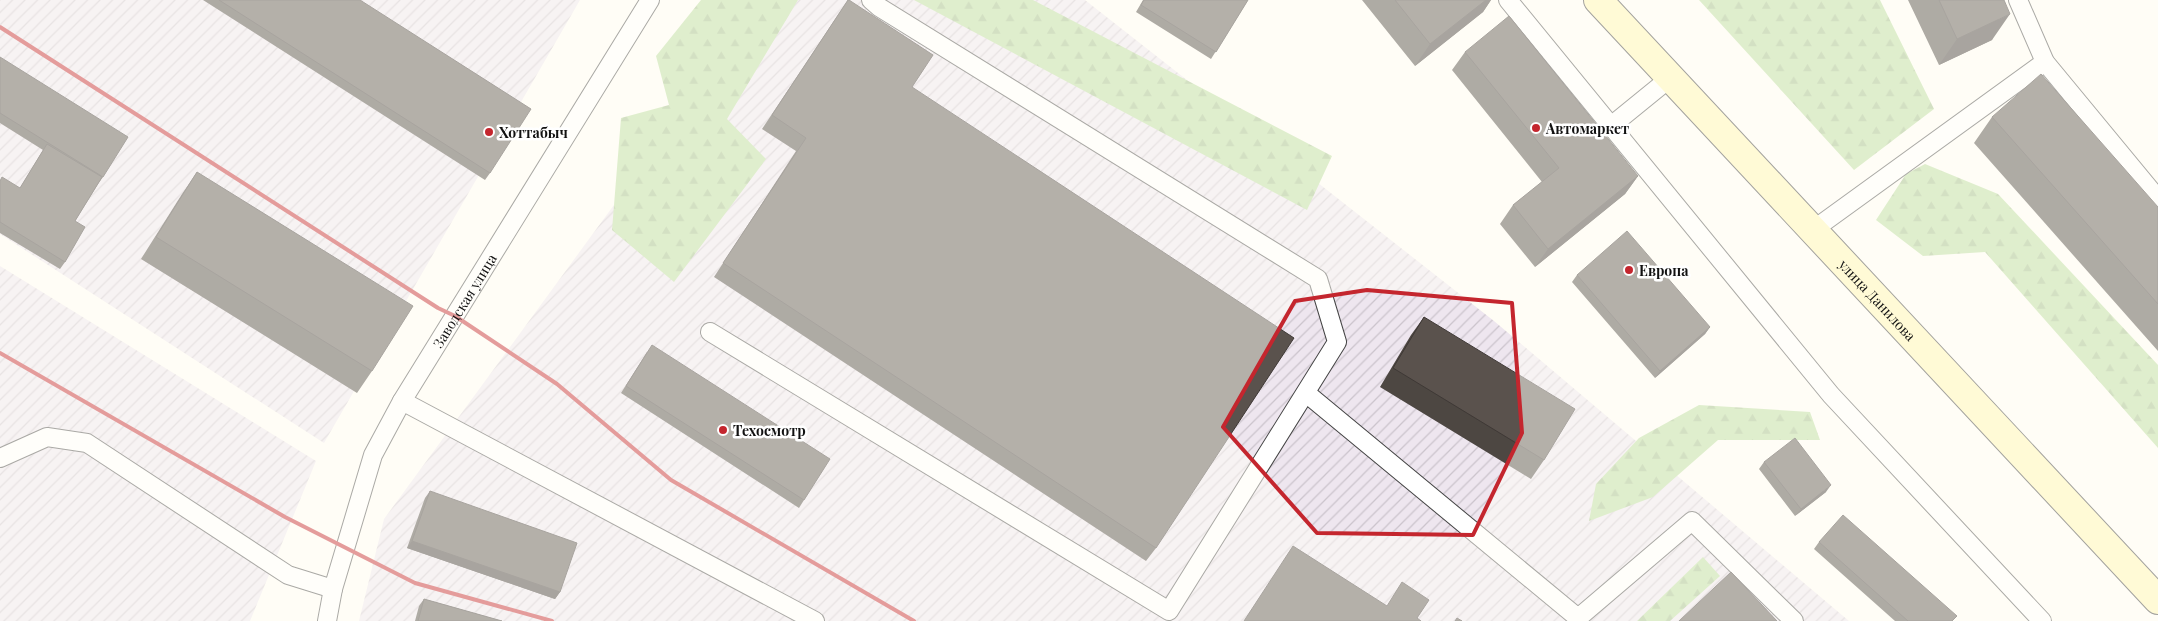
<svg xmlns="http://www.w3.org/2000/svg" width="2158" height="621" font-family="'Playfair Display',serif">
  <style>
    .industrial { fill: url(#industrial-furrows) }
    .forest { fill: url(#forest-firs) }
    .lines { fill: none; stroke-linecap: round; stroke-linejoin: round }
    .lane-casing { stroke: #444; stroke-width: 20 }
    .secondary-casing { stroke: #333; stroke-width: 30 }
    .lane { stroke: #fff; stroke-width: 18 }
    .secondary { stroke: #fff6b0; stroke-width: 28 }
    .rail { stroke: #c4262e; stroke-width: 4 }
    .wall { fill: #4d4742 }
    .shaded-wall { fill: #3f3936 }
    .building { fill: #5a524d; stroke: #3f3936 }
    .marked { fill: none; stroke: #c4262e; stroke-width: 4; stroke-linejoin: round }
    .poi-dot { fill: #c4262e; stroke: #fff; stroke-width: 2 }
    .labels { text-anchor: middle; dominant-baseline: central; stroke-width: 5; stroke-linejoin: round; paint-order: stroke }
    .poi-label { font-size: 14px; font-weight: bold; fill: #111; stroke: #fff; text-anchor: start }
    .street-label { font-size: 14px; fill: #111; stroke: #fff }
  </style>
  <defs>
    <pattern id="industrial-furrows" width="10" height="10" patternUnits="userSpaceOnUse" patternTransform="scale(1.25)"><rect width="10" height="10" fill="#eee6ef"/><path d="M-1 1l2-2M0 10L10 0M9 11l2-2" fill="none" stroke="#cbc4cc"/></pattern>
    <pattern id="forest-firs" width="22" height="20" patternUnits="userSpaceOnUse" patternTransform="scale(1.25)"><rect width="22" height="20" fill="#b9dc9c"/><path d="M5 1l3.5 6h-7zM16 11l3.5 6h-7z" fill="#9ebc85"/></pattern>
  </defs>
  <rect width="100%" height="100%" fill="#fffdf5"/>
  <path class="industrial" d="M0 0H580L324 443 0 234Z
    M764 0H1085L1494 321 1849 621H359L384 519Z
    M0 266 316 461 250 621H0Z"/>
  <path class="forest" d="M701 0H798L727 119 766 159 674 282 612 230 621 118 669 105 656 56Z
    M914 0H1033L1332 156 1307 210Z
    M1699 0H1880L1934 109 1854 170Z
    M1925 164 1998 194 2158 365V448L1985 252 1923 256 1876 220 1906 174Z
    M1699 405 1810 412 1820 440H1718L1653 497 1589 521 1596 484 1639 438Z
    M1703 557 1720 576 1670 621H1637Z"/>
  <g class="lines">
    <g class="lane-casing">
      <g id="lane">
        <path d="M1508 0 1831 395 2042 621"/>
        <path d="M2018 0 2045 62 2158 199"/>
        <path d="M1611 126 1670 78"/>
        <path d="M1813 230 2045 62"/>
        <path d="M710 332 1169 611 1337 342 1318 279 879 7 871 0"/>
        <path d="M1306 393 1578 618 1692 521 1794 621"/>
        <path d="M402 401 815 621"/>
        <path d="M0 458 47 437 87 443 288 575 333 589"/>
        <path id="s1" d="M327 621 333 589 373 455 402 401 650 0"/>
      </g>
    </g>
    <g class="secondary-casing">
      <g id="secondary">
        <path id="s2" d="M1598 0 2158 600"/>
      </g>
    </g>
    <use href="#lane" class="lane"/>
    <use href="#secondary" class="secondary"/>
    <path class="rail" d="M0 27 438 308 455 316 557 384 671 480 914 621
      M0 353 285 517 415 583 552 621"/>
  </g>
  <path class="wall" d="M203 0H360L490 173 485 180Z
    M848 0 912 87 1156 548 1146 561 714 277 796 151 762 129Z
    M1143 0H1248L1211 59 1136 12Z
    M1362 0H1491L1483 12 1415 66Z
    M1908 0H2004L1992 40 1939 65Z
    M1465 52 1638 176 1625 194 1535 267 1500 224 1513 205 1542 182 1452 70Z
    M0 57 103 177 98 184 75 221 65 262 60 269 0 233V180L20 188 43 150 0 123Z
    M1992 117 2158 207V351L1974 143Z
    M197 172 372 371 357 393 141 259 182 194Z
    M1577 275 1710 327 1705 334 1655 378 1572 282Z
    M1424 317 1544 460 1531 479 1380 387 1411 335Z
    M647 352 804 500 799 508 621 393Z
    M1764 462 1826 492 1795 516 1759 469Z
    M430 491 560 592 555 599 407 548 425 498Z
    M1819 542 1953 621H1895L1814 549Z
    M424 599 502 621H415L419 606Z"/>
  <path class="shaded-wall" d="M1486 0H1491L1483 12 1415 66 1430 44Z
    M2010 14 1992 40 1939 65 1957 39Z
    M1638 176 1625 194 1535 267 1548 249Z
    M1710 327 1705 334 1655 378 1660 371Z
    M1831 485 1826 492 1795 516 1801 509Z
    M412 541 560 592 555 599 407 548Z"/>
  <path class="building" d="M219 0H360L531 109 490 173Z
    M848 0H849L933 55 912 87 1294 338 1156 548 723 263 806 138 772 115Z
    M1144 0H1248L1216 52 1141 5Z
    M1395 0H1486L1430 44Z
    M1939 0H2004L2010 14 1957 39Z
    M1509 16 1638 176 1548 249 1513 205 1559 168 1465 52Z
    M0 57 128 137 103 177 0 113Z
    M2041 74 2158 207V304L1992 117Z
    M47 144 102 177 75 221 85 227 65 262 0 222V181L2 177 20 188Z
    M197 172 413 306 372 371 156 237Z
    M1627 231 1710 327 1660 371 1577 275Z
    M1424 317 1575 409 1544 460 1393 368Z
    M652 345 830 459 804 500 626 386Z
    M1795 438 1831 485 1801 509 1764 462Z
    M430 491 577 543 560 592 412 541Z
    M1843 515 1957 616 1952 621H1908L1819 542Z
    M1293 546 1387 606 1402 582 1429 600 1417 618 1421 621H1244Z
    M1731 572 1777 621H1679Z
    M424 599 502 621H418Z
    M1457 618 1462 621H1455Z"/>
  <path d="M0 0H2158V621H0ZM1367 290 1512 303 1522 433 1473 535 1317 533 1223 427 1295 301Z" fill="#fffdf5" fill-opacity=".55" fill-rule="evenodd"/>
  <path class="marked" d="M1367 290 1512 303 1522 433 1473 535 1317 533 1223 427 1295 301Z"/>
  <g class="poi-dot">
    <circle cx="1536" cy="128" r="5"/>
    <circle cx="489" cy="132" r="5"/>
    <circle cx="1629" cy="270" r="5"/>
    <circle cx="723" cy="430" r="5"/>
  </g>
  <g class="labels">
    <g class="poi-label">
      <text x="1546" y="128">Автомаркет</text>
      <text x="499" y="132">Хоттабыч</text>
      <text x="1639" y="270">Европа</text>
      <text x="733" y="430">Техосмотр</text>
    </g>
    <g class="street-label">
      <text stroke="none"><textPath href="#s1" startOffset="352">Заводская улица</textPath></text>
      <text stroke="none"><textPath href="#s2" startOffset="410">улица Данилова</textPath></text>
    </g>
  </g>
</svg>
